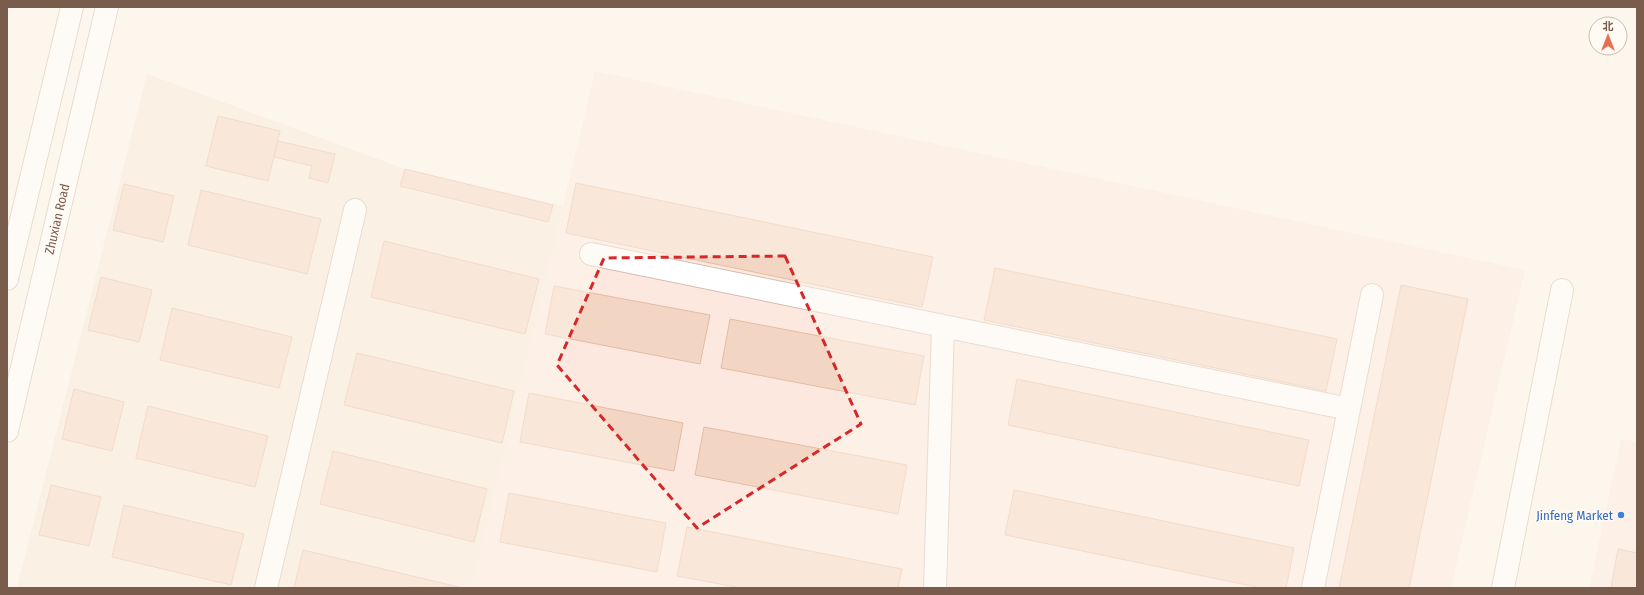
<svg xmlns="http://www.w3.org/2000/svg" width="1644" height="595" font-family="'Fira Sans Condensed','Noto Sans SC',sans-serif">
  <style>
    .residential { fill: #f5e8da }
    .commercial { fill: #fde8e0 }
    .building { fill: #f3d5c3; stroke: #e6bba3 }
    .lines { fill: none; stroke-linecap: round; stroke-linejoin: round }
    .minor-casing { stroke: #d1beb0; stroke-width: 24 }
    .minor { stroke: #fff; stroke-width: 22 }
    .marked { fill: none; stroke: #d62828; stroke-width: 3; stroke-dasharray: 8 5; stroke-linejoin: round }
    .shop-dot { fill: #3f7fe0; stroke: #fffaf3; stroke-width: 1.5 }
    .labels { text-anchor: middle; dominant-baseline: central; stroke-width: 3.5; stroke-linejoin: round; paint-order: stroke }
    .street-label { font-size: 13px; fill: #7a5c4d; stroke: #fffaf3 }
    .shop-label { font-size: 13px; fill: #366cbe; stroke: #fffaf3; text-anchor: end }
  </style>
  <rect width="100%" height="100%" fill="#fdf6ec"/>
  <path class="residential" d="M147 74 405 169 563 206 472 588H17Z"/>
  <path class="commercial" d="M595 71 1525 270 1451 588H472Z
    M1621 439 1637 442V588H1589Z"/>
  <path class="building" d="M218 116 280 131 268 181 206 166Z
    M278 141 335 154 328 183 309 178 312 166 274 157Z
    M405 169 553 205 548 222 400 186Z
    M576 183 933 257 922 307 566 233Z
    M124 184 174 196 163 242 113 230Z
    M201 190 321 219 307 274 188 245Z
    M384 241 539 279 525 334 371 297Z
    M995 268 1337 339 1326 391 984 320Z
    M101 277 152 290 139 342 88 330Z
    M1401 285 1468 299 1409 588H1339Z
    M554 286 710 315 700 364 545 334Z
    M172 308 292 337 279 388 160 360Z
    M730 319 924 356 915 405 721 368Z
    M357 353 514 391 502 443 344 405Z
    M1017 379 1309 440 1299 486 1008 425Z
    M74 389 124 402 112 451 62 439Z
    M529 393 683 423 674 471 520 442Z
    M148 406 268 436 255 487 136 458Z
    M704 427 907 465 898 514 695 475Z
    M333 451 487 489 474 542 320 504Z
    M51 485 101 497 89 546 39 535Z
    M1014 490 1294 548 1286 588H1261L1005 535Z
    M509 493 666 523 657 572 500 542Z
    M124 505 244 534 231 585 112 557Z
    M687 527 902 569 898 588H741L677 576Z
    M1618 549 1637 553V588H1611Z
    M303 550 459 587 294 588Z"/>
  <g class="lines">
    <g class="minor-casing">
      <path id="minor" d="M591 254 1349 409
        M7 279 72 7
        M7 431 107 7
        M266 588 355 210
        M935 588 943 326
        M1313 588 1372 295
        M1503 588 1562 290"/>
    </g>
    <use href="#minor" class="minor"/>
  </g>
  <path d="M0 0H1644V595H0ZM785 256 861 424 697 528 557 365 604 258Z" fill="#fdf6ec" fill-opacity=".55" fill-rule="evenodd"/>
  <path class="marked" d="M785 256 861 424 697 528 557 365 604 258Z"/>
  <circle class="shop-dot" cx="1621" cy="515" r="4"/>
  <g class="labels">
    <g class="street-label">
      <text transform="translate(57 219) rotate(-77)">Zhuxian Road</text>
    </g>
    <g class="shop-label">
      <text x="1613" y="515">Jinfeng Market</text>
    </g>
  </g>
  <rect width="1644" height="595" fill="none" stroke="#7a5c4d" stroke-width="16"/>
  <g transform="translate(1608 36)"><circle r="19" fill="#fffaf3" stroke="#cabbb1"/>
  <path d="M0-3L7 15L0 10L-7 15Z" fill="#e76f51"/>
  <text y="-6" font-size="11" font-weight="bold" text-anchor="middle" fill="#7a5c4d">北</text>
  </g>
</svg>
